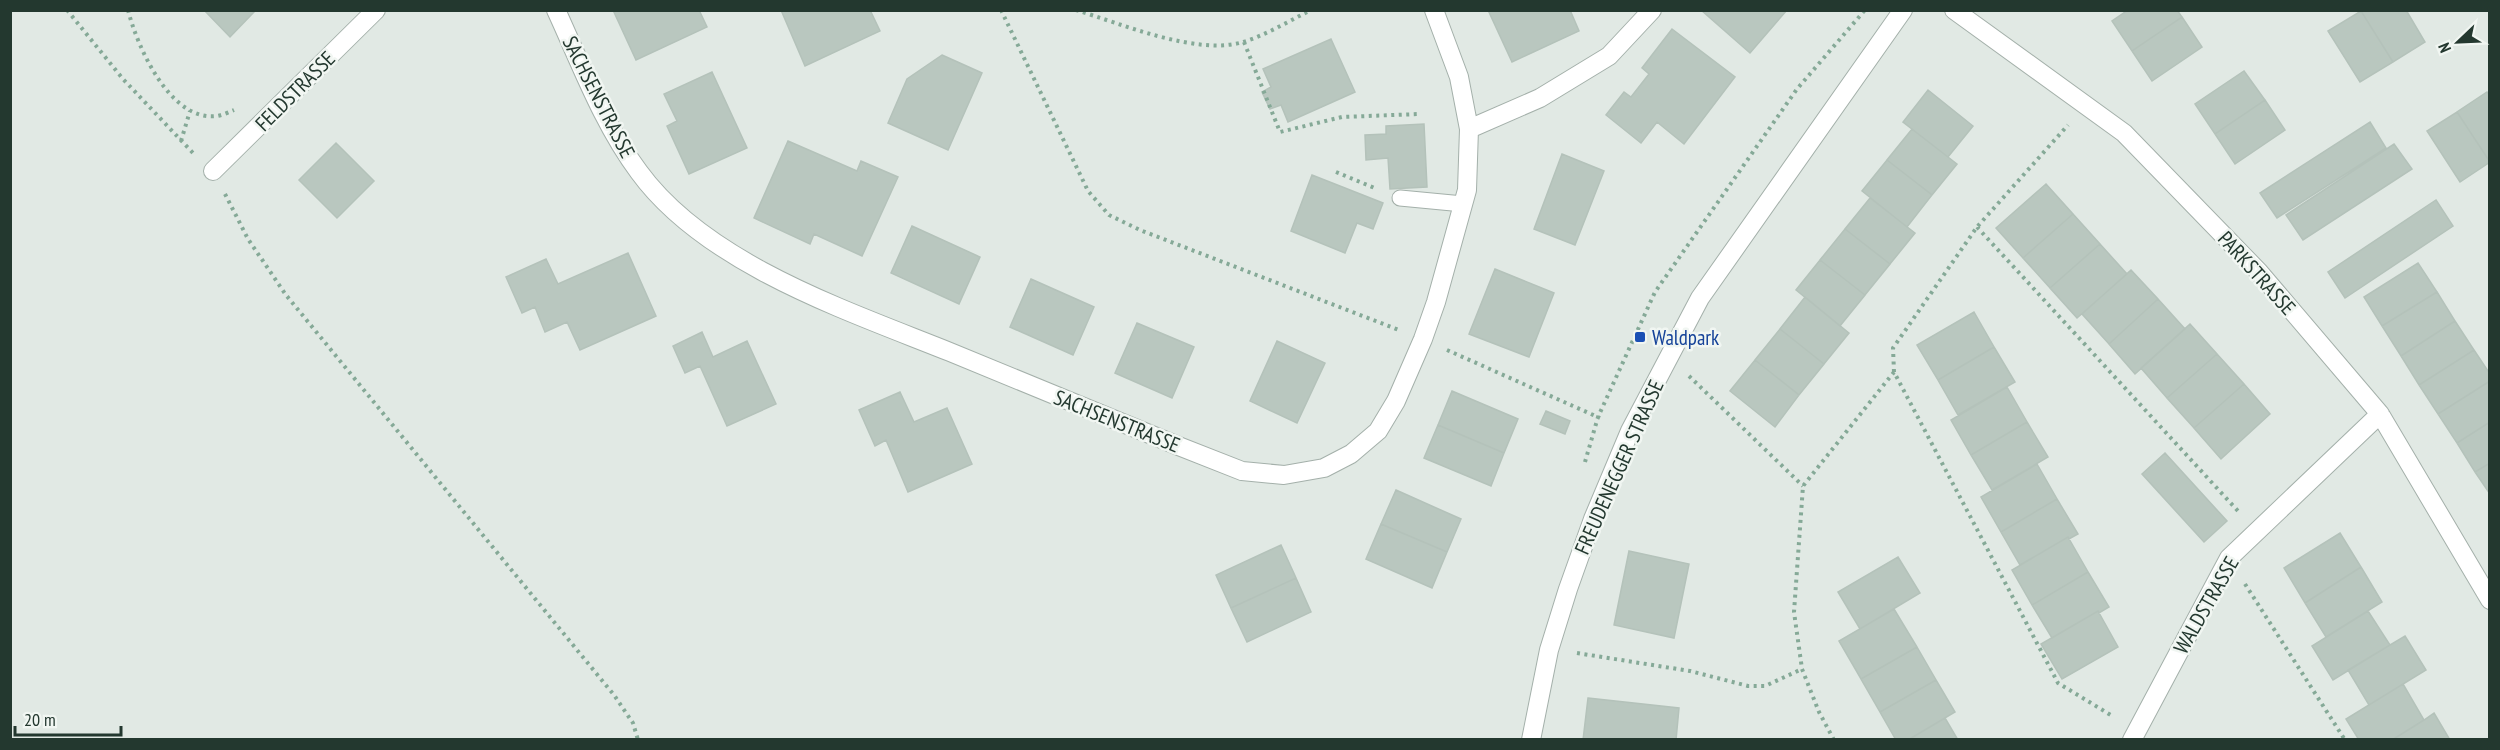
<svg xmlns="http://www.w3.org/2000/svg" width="2500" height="750" font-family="'PT Sans Narrow',sans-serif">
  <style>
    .building { fill: #b9c7bf; stroke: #b4c2ba; stroke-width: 1.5 }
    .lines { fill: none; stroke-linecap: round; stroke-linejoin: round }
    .service-casing { stroke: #a4b0aa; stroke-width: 17 }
    .minor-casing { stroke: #a4b0aa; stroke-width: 20 }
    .path { stroke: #85a997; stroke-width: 4; stroke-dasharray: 3 4.5; stroke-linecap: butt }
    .service { stroke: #fff; stroke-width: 15 }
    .minor { stroke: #fff; stroke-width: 18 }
    .transit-dot { fill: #1a4fb4; stroke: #f1f6f2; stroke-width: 2 }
    .labels { text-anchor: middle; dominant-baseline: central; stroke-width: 5; stroke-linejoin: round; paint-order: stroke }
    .street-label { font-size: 21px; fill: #23382f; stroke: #f1f6f2 }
    .transit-label { font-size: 21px; fill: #164399; stroke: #f1f6f2; text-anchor: start }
  </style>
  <rect width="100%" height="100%" fill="#e1e9e4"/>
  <path class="building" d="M204 10H256L230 37Z
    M613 10H699L707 27 636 60Z
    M781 10H870L880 31 805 66Z
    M1488 10H1570L1579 31 1512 62Z
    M1701 10H1787L1750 53Z
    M2128 10H2177L2182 17 2132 51 2112 21Z
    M2406 10 2425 42 2393 62 2361 11Z
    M2361 11 2393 62 2360 82 2328 31Z
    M2182 17 2202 47 2152 81 2132 51Z
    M1672 29 1735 77 1684 144 1657 122 1641 143 1606 115 1624 92 1631 97 1649 74 1642 68Z
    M1331 39 1355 92 1288 122 1281 105 1270 109 1262 92 1271 87 1263 69Z
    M942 55 982 73 948 150 888 123 907 79Z
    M2244 71 2265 100 2215 134 2195 104Z
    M712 72 747 148 689 174 667 126 677 121 664 94Z
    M1928 90 1973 126 1948 157 1903 122Z
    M2487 92 2490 96V162L2457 112Z
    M2265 100 2285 130 2235 164 2215 134Z
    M2457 112 2490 162 2460 182 2427 131Z
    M2370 122 2386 148 2277 218 2260 193Z
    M1424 124 1427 187 1390 189 1388 158 1366 160 1365 135 1386 134V126Z
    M1912 129 1957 164 1932 195 1887 160Z
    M788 141 857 171 861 161 898 177 862 256 814 234 810 244 754 218Z
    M336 143 374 181 337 218 299 180Z
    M2394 144 2412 169 2303 240 2286 215Z
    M1562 154 1604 171 1575 245 1534 229Z
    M1887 160 1932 195 1907 227 1862 191Z
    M1312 175 1383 203 1373 229 1357 223 1345 253 1291 231Z
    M2046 184 2073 214 2023 258 1996 228Z
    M1870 198 1915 233 1890 264 1845 229Z
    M2436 200 2453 226 2345 298 2328 272Z
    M2073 214 2100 244 2050 288 2023 258Z
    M912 226 980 257 959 304 891 273Z
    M1845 229 1890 264 1865 295 1820 260Z
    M2100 244 2127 274 2077 318 2050 288Z
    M628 253 656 316 580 350 567 322 545 332 535 307 522 313 506 277 546 259 558 284Z
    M1820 260 1865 295 1840 326 1796 290Z
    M2418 263 2437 292 2382 326 2364 297Z
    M1495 269 1554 293 1529 357 1469 334Z
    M2131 270 2158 299 2109 344 2082 314Z
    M1031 279 1094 307 1073 355 1010 327Z
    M2437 292 2455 321 2401 356 2382 326Z
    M1805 297 1849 333 1824 364 1780 329Z
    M2158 299 2185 329 2135 374 2109 344Z
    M1974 312 1994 347 1938 380 1917 345Z
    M2455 321 2474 350 2419 385 2401 356Z
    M1137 323 1194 347 1172 398 1115 373Z
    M2190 324 2217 354 2167 398 2141 368Z
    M1780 329 1824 364 1799 395 1755 360Z
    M702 332 713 357 747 341 776 404 727 426 700 366 685 373 673 346Z
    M1277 341 1325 363 1297 423 1250 401Z
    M1994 347 2015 382 1958 415 1938 380Z
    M2474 350 2490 374V381L2438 414 2419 385Z
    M2217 354 2244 384 2194 428 2167 398Z
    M1755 360 1799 395 1775 427 1730 391Z
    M2490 381V422L2457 443 2438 414Z
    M2244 384 2270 414 2221 459 2194 428Z
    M2007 387 2027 422 1971 455 1951 420Z
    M1452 391 1518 419 1504 453 1438 425Z
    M900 392 914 422 947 408 972 464 908 492 886 440 875 446 859 410Z
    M1546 411 1570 421 1565 434 1540 424Z
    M2027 422 2048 457 1992 490 1971 455Z
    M2490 422V463L2475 472 2457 443Z
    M1438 425 1504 453 1491 486 1424 458Z
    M2165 453 2227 521 2204 542 2142 474Z
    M2490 463V494L2475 472Z
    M2037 464 2057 499 2001 532 1981 497Z
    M1396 490 1461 519 1447 552 1381 524Z
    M2057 499 2078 534 2069 539 2068 537 2020 565 2001 532Z
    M1381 524 1447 552 1432 588 1366 559Z
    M2340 533 2361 567 2305 603 2284 568Z
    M2068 537 2088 572 2032 605 2012 570Z
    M1281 545 1296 578 1231 608 1216 575Z
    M1629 551 1689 564 1674 638 1614 625Z
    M1898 557 1920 593 1860 629 1838 592Z
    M2361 567 2382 602 2326 637 2305 603Z
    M2088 572 2109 607 2099 613 2098 611 2052 638 2032 605Z
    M1296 578 1311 612 1247 642 1231 608Z
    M1894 609 1917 647 1861 679 1839 641Z
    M2098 611 2118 647 2062 679 2041 644Z
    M2368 611 2390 645 2333 680 2312 646Z
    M2405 636 2426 670 2369 705 2348 670Z
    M1917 647 1936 680 1880 712 1861 679Z
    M1936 680 1955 712 1908 740H1896L1880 712Z
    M2403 684 2424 720 2392 740H2359L2346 719Z
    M1588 698 1679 708 1676 740H1583Z
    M2434 713 2450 740H2392L2424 720Z
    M1945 718 1958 740H1908Z"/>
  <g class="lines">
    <g class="service-casing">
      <path id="service" d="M1400 198 1463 204"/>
    </g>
    <g class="minor-casing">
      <path id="minor" d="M556 10C581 64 603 124 639 172 706 264 848 311 950 352 1027 384 1104 415 1181 447L1242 471 1284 475 1324 468 1351 454 1378 431 1396 401 1423 339 1436 302 1467 190 1469 129 1459 77 1434 10
        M1954 10 2124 133 2259 272 2380 414 2490 600
        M1469 129 1540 98 1609 56 1652 10
        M213 171 376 10
        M1531 740 1549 650 1568 589 1593 519 1630 431 1700 298 1903 10
        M2132 740 2229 558 2380 414"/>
    </g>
    <path class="path" d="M67 10 123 79 193 153
      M128 10C137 46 170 122 217 116 223 115 229 112 234 110
      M1001 10 1088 191 1109 215 1140 230 1399 330
      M1076 10C1122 24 1197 56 1243 42 1266 35 1289 21 1311 10
      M1244 42 1280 132 1342 117 1419 114
      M181 141 190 111
      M1336 172 1377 189
      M225 194 248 239 286 295 614 695 633 723 638 740
      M1977 227 2238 511
      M1447 350 1600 418
      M1894 372 1893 348 1977 227 2068 125
      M1689 376 1803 486
      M1585 462 1598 417 1655 292 1797 89 1865 10
      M2245 584 2345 740
      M1577 653 1690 671 1748 686H1765L1802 669
      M1834 740 1819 712 1802 669 1794 612 1803 486 1894 372 2058 683 2114 717"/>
    <use href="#service" class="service"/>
    <use href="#minor" class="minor"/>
  </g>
  <rect class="transit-dot" x="1634" y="331" width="12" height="12" rx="3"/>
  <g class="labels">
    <g class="street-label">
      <text transform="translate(295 91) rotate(-45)">FELDSTRASSE</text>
      <text transform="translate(599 97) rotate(63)">SACHSENSTRASSE</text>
      <text transform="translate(2257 273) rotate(48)">PARKSTRASSE</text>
      <text transform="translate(1117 421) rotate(22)">SACHSENSTRASSE</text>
      <text transform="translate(1619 467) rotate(-66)">FREUDENEGGER STRASSE</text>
      <text transform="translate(2206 605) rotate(-60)">WALDSTRASSE</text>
    </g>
    <g class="transit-label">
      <text x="1652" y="337">Waldpark</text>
    </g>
  </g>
  <rect width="2500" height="750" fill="none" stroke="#23382f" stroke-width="24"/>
  <g transform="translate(2458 42) rotate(247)" stroke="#f1f6f2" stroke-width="4.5" paint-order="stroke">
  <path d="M0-4.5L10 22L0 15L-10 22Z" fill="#23382f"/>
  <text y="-9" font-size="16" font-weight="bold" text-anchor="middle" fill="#23382f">N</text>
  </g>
  <path d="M15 726v9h106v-9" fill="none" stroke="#23382f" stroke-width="3"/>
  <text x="24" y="726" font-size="18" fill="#23382f" stroke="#f1f6f2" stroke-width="4.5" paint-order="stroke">20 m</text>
</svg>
